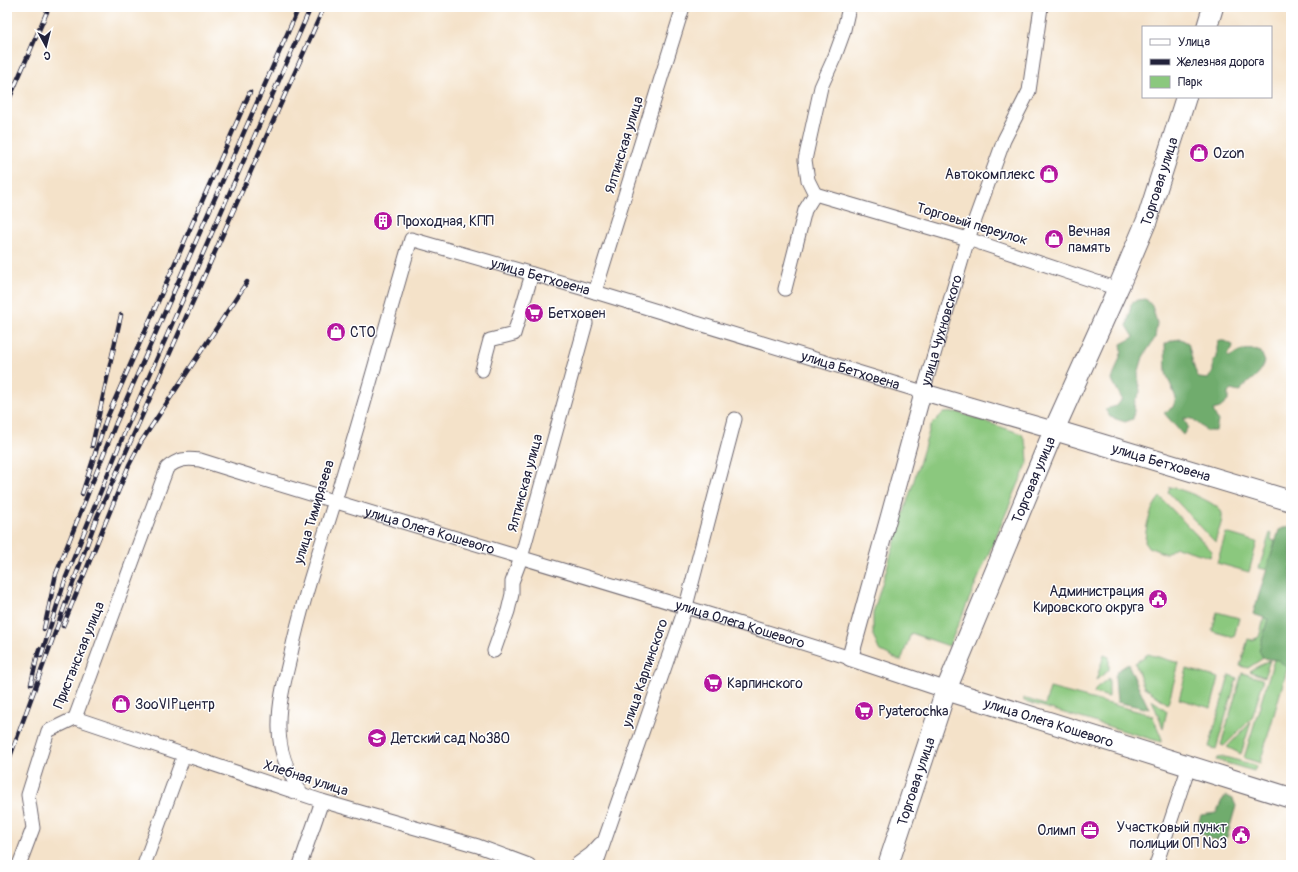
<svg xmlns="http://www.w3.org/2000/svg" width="1298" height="872" font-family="Pangolin,sans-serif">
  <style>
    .green { fill: #8bc87e; stroke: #56755c }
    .forest { fill: #70ac6d; stroke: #496754 }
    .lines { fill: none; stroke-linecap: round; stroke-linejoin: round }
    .minor-casing { stroke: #6c656d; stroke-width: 15 }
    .tertiary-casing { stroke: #6c656d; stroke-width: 18 }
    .primary-casing { stroke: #6c656d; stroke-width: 22 }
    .minor { stroke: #fff; stroke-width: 13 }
    .tertiary { stroke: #fff; stroke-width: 16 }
    .primary { stroke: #fff; stroke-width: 20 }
    .rail-casing { stroke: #22223b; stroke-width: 4.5 }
    .rail { stroke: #fff; stroke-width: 3; stroke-dasharray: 9; stroke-linecap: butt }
    .labels { text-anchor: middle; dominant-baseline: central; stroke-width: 3; stroke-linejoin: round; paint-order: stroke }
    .street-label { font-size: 14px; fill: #22223b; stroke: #fff }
    .poi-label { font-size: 14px; fill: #22223b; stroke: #fff; text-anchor: start }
  </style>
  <rect width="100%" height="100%" fill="#fff"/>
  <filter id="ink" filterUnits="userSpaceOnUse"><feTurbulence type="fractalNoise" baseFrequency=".025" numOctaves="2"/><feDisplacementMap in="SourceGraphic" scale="8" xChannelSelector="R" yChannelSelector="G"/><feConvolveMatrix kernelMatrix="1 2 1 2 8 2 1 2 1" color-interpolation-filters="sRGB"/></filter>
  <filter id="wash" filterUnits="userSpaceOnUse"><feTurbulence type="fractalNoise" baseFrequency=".012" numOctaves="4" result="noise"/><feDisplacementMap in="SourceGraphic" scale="16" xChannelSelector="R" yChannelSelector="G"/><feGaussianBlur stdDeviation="0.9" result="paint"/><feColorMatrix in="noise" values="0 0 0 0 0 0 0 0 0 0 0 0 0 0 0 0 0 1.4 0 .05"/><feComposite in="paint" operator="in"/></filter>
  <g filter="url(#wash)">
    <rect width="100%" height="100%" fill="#f4e2c9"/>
    <path class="green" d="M957 412 1022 434 1027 447 1028 462 949 646 911 633 901 661 879 650 873 635V613L931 425 943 413Z
      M1170 487C1179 488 1222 504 1222 514 1223 522 1217 534 1215 542L1168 492Z
      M1160 497 1212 551 1210 557 1176 547 1166 554 1148 547 1145 542C1146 526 1149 510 1160 497Z
      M1226 533 1257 542 1249 572 1217 563Z
      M1270 533 1272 534 1271 540 1275 541 1268 570 1259 568Z
      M1267 586 1271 653 1248 668 1240 666 1248 639 1252 640 1259 637 1264 619 1260 612Z
      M1291 604 1288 666 1260 763 1244 758Z
      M1217 612 1239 618 1234 637 1212 631Z
      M1148 654 1179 663 1168 704 1144 687 1135 663Z
      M1104 655 1109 657V670L1096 680Z
      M1270 660 1264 677 1249 671Z
      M1187 669 1219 678 1211 708 1179 699Z
      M1242 673 1262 679 1263 682 1252 718 1224 746 1221 745Z
      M1229 675 1237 678 1216 749 1209 747Z
      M1109 678V697L1094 693 1096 688Z
      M1050 688 1152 715 1162 739 1161 742 1024 701V698L1045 705Z
      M1152 700 1167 711 1163 728Z
      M1251 722 1241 754 1227 747Z
      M1225 757 1254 765 1256 767 1254 771 1216 760 1217 758Z"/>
    <path class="forest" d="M1146 299 1152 306 1157 323 1155 338 1143 357 1138 374 1140 392 1135 401 1133 419 1125 422 1110 417 1105 409 1117 406 1122 399 1112 380 1122 351 1121 344 1134 337 1127 326 1131 304 1137 300Z
      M1181 339 1188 343C1192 355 1192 367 1199 378L1208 379 1213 371V361L1217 358V346L1219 341H1224L1233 345 1232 350 1227 355 1229 357C1242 350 1246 347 1261 352L1265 362C1259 378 1249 379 1239 392L1231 390 1228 393V401L1220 408 1213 410 1218 421 1216 431H1207L1193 419 1184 418 1188 427 1183 435 1164 413 1173 407 1176 398 1166 373 1165 344 1173 340Z
      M1288 526 1291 527V670L1278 660 1263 658 1259 650 1268 619 1253 614 1279 530Z
      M1128 664 1149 709 1117 702 1115 678 1117 671Z
      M1227 796 1233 799 1236 806 1227 837C1216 843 1209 839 1199 832L1198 824 1201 815 1216 813 1222 800Z"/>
  </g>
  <g filter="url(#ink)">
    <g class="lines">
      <g class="minor-casing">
        <g id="minor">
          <path d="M815 194 968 239 1118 289"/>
          <path d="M785 289 805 210 815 194 808 180 805 160 821 87 835 56 843 34 849 7"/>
          <path d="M595 292 683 7"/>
          <path d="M482 370 490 340 514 334 532 274"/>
          <path d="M494 651 508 611 512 594V582L521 558 586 323"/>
          <path d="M75 718 322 801 478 846 529 865"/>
          <path id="s1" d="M302 794C287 772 278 750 279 723 279 701 285 679 290 658 301 605 318 555 334 504 362 416 385 327 411 239L595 292 923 392 968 239 1004 140 1029 91 1041 7"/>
          <path id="s2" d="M19 865 33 828 28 795 48 731 75 718 167 468C178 459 186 458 200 460 416 528 634 589 850 658"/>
          <path d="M144 865 184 755"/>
          <path d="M300 865 322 801"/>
          <path d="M576 865 591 854 600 844"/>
          <path d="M596 865 686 606 735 419"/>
          <path d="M1156 865 1189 766"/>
        </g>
      </g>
      <g class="tertiary-casing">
        <path id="tertiary" d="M946 690 850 658 923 392 1054 430"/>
      </g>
      <g class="primary-casing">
        <g id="primary">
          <path d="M1207 27 1213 7"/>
          <path id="s3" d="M1054 430 1291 501"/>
          <path id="s4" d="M946 690 1291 798"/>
          <path id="s5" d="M888 865 946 690 1054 430 1119 286 1147 220 1186 97"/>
        </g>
      </g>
      <use href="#minor" class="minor"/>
      <use href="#tertiary" class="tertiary"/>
      <use href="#primary" class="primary"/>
      <g class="rail-casing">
        <path id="rail" d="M7 104 49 7
          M92 446 121 315
          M82 494 106 420 250 92
          M63 626 129 465 141 442 247 282
          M44 629 56 574 116 423 299 7
          M41 656 66 577 126 429 311 7
          M31 684 39 649
          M7 765 97 517 324 7"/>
      </g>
      <use href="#rail" class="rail"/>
    </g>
  </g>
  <defs>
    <g id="shop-disc" transform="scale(1)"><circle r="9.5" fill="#b5179e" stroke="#fff"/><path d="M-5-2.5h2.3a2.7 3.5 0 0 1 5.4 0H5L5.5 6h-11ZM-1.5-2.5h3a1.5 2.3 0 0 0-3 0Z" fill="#fff"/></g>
    <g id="building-disc" transform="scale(1)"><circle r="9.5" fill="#b5179e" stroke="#fff"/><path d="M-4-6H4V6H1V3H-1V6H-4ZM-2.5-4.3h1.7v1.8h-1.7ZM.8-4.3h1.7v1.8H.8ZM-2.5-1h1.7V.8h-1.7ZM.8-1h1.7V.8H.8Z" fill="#fff"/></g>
    <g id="supermarket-disc" transform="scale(1)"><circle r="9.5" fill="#b5179e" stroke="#fff"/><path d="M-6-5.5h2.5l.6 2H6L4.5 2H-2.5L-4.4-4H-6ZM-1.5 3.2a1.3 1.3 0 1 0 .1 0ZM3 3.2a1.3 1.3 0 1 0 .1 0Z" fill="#fff"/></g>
    <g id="civic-disc" transform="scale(1)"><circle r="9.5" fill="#b5179e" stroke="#fff"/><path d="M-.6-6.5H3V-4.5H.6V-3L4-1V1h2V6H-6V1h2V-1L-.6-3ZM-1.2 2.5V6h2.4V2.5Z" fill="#fff"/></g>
    <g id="school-disc" transform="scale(1)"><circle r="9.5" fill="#b5179e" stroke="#fff"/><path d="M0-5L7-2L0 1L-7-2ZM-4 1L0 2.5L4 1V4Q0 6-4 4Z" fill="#fff"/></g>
    <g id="office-disc" transform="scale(1)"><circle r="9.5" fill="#b5179e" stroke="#fff"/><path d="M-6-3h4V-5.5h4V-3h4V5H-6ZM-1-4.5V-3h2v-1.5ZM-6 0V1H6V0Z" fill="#fff"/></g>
  </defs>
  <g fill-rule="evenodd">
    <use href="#shop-disc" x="1199" y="153"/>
    <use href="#shop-disc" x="1049" y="174"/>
    <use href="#building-disc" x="383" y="221"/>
    <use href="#shop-disc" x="1054" y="239"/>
    <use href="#supermarket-disc" x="534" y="313"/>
    <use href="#shop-disc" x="336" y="332"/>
    <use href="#civic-disc" x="1158" y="599"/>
    <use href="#supermarket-disc" x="713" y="683"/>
    <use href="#shop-disc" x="121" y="704"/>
    <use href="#supermarket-disc" x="864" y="711"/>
    <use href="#school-disc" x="377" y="738"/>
    <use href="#office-disc" x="1090" y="830"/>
    <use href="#civic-disc" x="1241" y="835"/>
  </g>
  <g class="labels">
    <g class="street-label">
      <text transform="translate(624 145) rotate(-73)">Ялтинская улица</text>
      <text stroke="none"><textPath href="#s5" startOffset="736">Торговая улица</textPath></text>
      <text transform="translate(972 224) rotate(17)">Торговый переулок</text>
      <text stroke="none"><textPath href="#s1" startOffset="713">улица Бетховена</textPath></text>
      <text stroke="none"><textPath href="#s1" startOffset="1177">улица Чухновского</textPath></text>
      <text stroke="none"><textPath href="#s1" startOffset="1037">улица Бетховена</textPath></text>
      <text stroke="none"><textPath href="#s3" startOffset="112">улица Бетховена</textPath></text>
      <text stroke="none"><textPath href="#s5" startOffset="412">Торговая улица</textPath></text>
      <text transform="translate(525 483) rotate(-75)">Ялтинская улица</text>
      <text transform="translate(314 512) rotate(-73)">улица Тимирязева</text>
      <text stroke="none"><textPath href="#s2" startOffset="712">улица Олега Кошевого</textPath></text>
      <text stroke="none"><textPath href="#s2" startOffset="1036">улица Олега Кошевого</textPath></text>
      <text transform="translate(79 655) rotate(-68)">Пристанская улица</text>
      <text transform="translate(645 673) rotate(-71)">улица Карпинского</text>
      <text stroke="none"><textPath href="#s4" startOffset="108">улица Олега Кошевого</textPath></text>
      <text transform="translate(306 778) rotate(18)">Хлебная улица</text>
      <text stroke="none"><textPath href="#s5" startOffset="88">Торговая улица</textPath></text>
    </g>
    <g class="poi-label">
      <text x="1213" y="153">Ozon</text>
      <text x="1035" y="174" text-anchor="end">Автокомплекс</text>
      <text x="397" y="221">Проходная, КПП</text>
      <text x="1068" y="231">Вечная<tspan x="1068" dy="16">память</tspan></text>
      <text x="548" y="313">Бетховен</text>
      <text x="350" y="332">СТО</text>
      <text x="1144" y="591" text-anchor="end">Администрация<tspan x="1144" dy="16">Кировского округа</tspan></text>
      <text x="727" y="683">Карпинского</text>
      <text x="135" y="704">ЗооVIPцентр</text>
      <text x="878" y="711">Pyaterochka</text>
      <text x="391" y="738">Детский сад №380</text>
      <text x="1227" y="827" text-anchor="end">Участковый пункт<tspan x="1227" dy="16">полиции ОП №3</tspan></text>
      <text x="1076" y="830" text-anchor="end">Олимп</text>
    </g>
  </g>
  <rect width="1298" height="872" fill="none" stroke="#fff" stroke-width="24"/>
  <rect x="1142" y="26" width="130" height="72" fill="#ffffff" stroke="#a7a7b1"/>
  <rect x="1150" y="39" width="20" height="6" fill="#ffffff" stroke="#a7a7b1"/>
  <text x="1178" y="46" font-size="12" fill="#22223b">Улица</text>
  <rect x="1150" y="59" width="20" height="6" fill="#22223b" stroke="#a7a7b1"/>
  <text x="1178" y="66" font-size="12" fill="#22223b">Железная дорога</text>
  <rect x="1150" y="76" width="20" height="12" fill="#8bc87e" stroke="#a7a7b1"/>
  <text x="1178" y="86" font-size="12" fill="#22223b">Парк</text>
  <g transform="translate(46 46) rotate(173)" stroke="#ffffff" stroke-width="3" paint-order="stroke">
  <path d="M0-3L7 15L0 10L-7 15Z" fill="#22223b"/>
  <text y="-6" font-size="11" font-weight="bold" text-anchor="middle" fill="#22223b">С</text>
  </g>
</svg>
